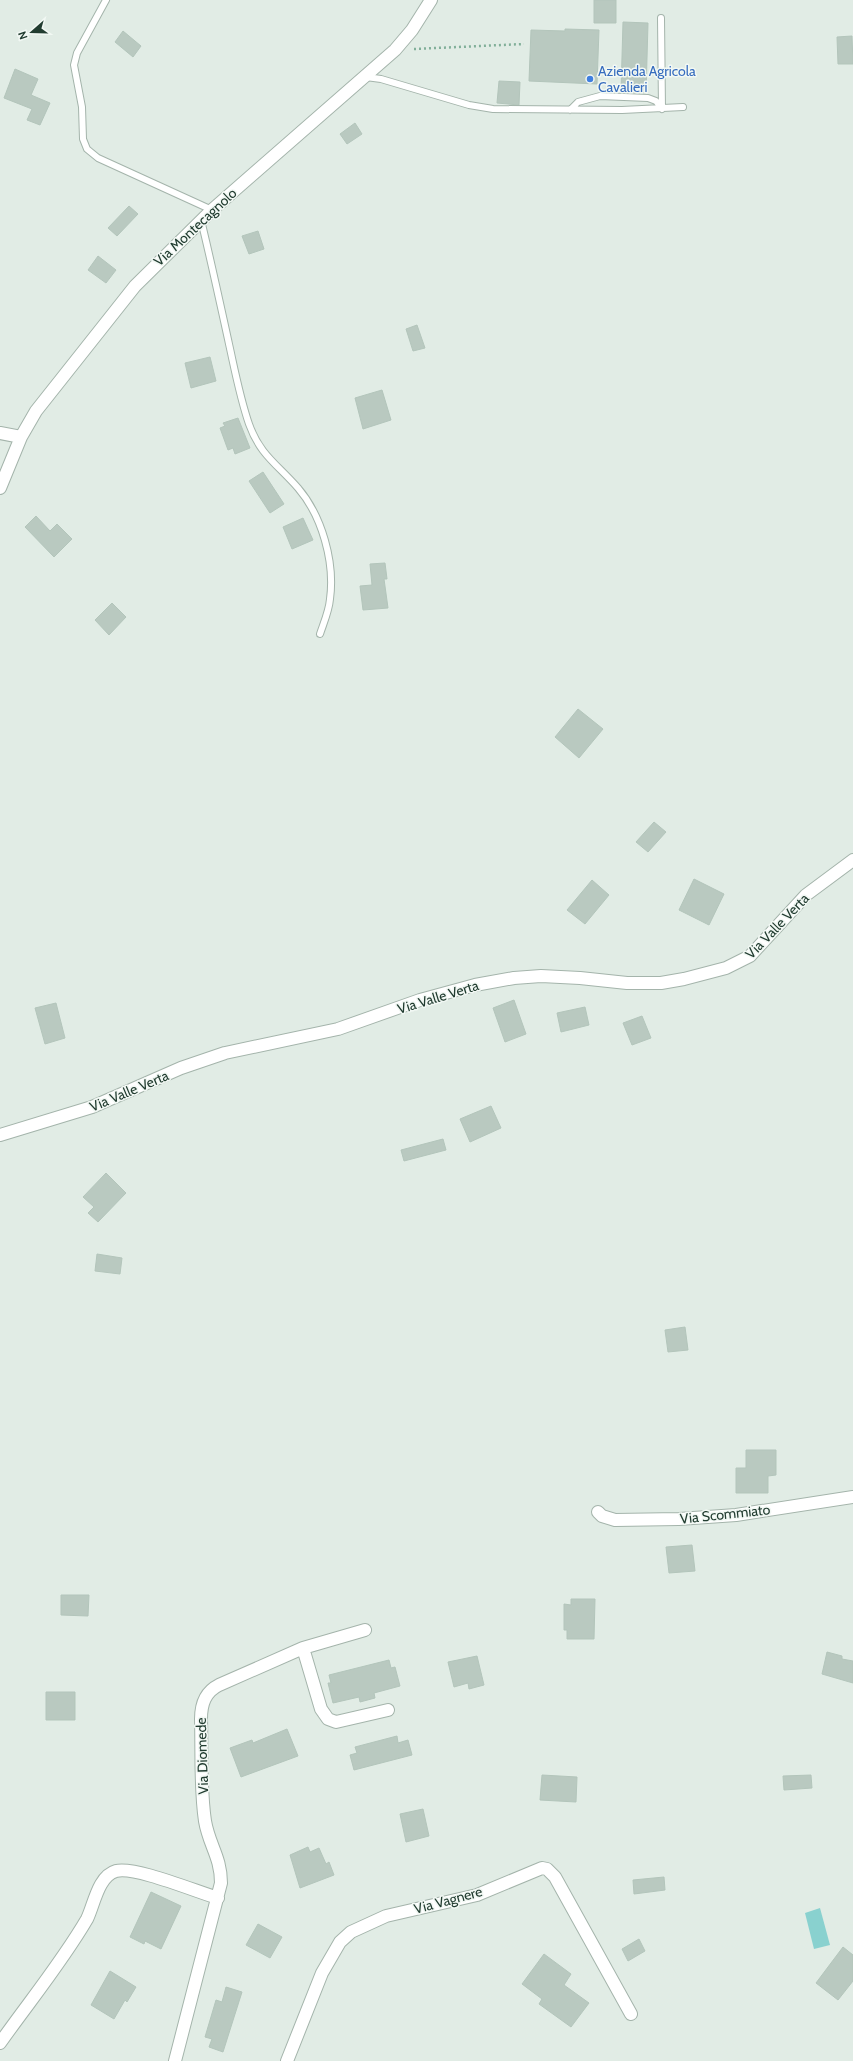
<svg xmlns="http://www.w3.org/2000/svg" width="853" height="2061" font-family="Cabin,sans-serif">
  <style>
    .water { fill: #89d1cf }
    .building { fill: #b9c9c0; stroke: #b3c5bb }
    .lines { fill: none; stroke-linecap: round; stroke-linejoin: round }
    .service-casing { stroke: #a4b4ab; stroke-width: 8 }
    .minor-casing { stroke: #a4b4ab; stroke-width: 14 }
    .path { stroke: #81af99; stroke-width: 2.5; stroke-dasharray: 2 3; stroke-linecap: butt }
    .service { stroke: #fff; stroke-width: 6 }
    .minor { stroke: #fff; stroke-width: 12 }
    .shop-dot { fill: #3f7fe0; stroke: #f2f8f4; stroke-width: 1.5 }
    .labels { text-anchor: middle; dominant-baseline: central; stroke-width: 3; stroke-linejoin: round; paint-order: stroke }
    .shop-label { font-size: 14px; fill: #366cbe; stroke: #f2f8f4; text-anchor: start }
    .street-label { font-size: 14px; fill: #213c30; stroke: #f2f8f4 }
  </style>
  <rect width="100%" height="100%" fill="#e1ece5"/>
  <path class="water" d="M820 1908 830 1945 814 1949 805 1913Z"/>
  <path class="building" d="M594 0H616V23H594Z
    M623 22 648 23 646 93 621 92Z
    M565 29 599 30 597 84 529 81 531 30 565 31Z
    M123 31 141 46 133 57 115 42Z
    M852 36 853 64H838L837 37Z
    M15 69 38 79 31 95 50 103 40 125 27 120 32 109 4 98Z
    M499 81 520 82 519 105 497 103Z
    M355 123 362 134 347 144 340 134Z
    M129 206 138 214 117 236 108 228Z
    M258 231 264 249 249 254 242 236Z
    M98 256 116 270 106 283 88 270Z
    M417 325 425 348 413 351 406 329Z
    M210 357 216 381 191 388 185 363Z
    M382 390 391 420 363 429 355 398Z
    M238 418 250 448 235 454 233 448 228 450 220 428 225 426 223 423Z
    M263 472 284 504 270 513 249 481Z
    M36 516 50 531 57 524 72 539 54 557 25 527Z
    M303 518 313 540 292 549 283 527Z
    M385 563 387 579H384L388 608 363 610 360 586 372 585 370 564Z
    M112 603 126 617 109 635 95 620Z
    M578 709 603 729 579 758 555 737Z
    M654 822 666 832 648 852 636 842Z
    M694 879 724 894 709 925 679 910Z
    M592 880 609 895 585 924 567 910Z
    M514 1000 526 1034 505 1042 493 1008Z
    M56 1003 65 1038 45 1044 35 1008Z
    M585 1007 589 1025 561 1032 557 1013Z
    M642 1016 651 1038 632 1045 623 1023Z
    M491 1106 501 1128 470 1142 460 1119Z
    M443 1139 446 1150 404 1161 401 1150Z
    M106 1173 126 1193 98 1222 88 1213 94 1207 83 1197Z
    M97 1254 122 1258 120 1274 95 1271Z
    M685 1327 688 1350 668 1352 665 1330Z
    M746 1450H776V1475L768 1476V1493H736V1468H746Z
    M692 1545 695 1571 669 1573 666 1547Z
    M61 1595H89L88 1616 61 1615Z
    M571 1599H595L594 1639H567V1630H564V1604L571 1605Z
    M827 1652 842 1656V1659L853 1661V1683L822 1674Z
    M477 1656 484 1685 469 1689 468 1683 454 1687 448 1662Z
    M389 1660 391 1668 395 1667 400 1686 374 1693 375 1698 360 1702 359 1697 333 1703 328 1683H331L329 1675Z
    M46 1692H75V1720H46Z
    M287 1729 298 1756 241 1777 230 1748 252 1740 253 1743Z
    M397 1736 398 1743 408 1740 412 1755 354 1770 350 1755 357 1753 355 1747Z
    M542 1775 577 1777 576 1802 540 1800Z
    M811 1775 812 1788 784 1790 783 1776Z
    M423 1809 429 1836 406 1842 400 1814Z
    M308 1847 310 1852 319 1848 326 1864 329 1862 334 1875 300 1888 290 1855Z
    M664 1877 665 1890 634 1894 633 1880Z
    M151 1892 181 1906 161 1949 145 1941 144 1944 130 1937Z
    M258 1924 282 1937 270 1958 246 1945Z
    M639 1939 645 1951 628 1961 622 1949Z
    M843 1947 853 1955V1981L838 2000 816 1983Z
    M544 1954 571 1974 564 1985 589 2003 571 2027 539 2004 542 1999 522 1984Z
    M110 1971 136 1987 127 2002 125 2000 114 2019 91 2005Z
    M226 1987 242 1992 223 2052 209 2047 212 2039 205 2037 216 2000 222 2002Z"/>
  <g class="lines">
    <g class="service-casing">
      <path id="service" d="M106 0 77 53 74 65 82 107 83 139 87 149 98 158 212 210
        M366 77 381 79 469 105 493 109 622 110 683 107
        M570 110 578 102 600 96 648 98 656 101 662 109 661 18
        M201 220C211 261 220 303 229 344 235 371 240 398 249 424 260 455 277 464 298 488 322 516 335 562 330 599 329 611 324 622 320 634"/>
    </g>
    <g class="minor-casing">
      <path id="minor" d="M0 433 21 437
        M0 488 21 437 36 411 135 286 212 210 395 50 412 30 431 0
        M0 1135 92 1107 181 1068 225 1053 338 1029 420 1000 475 985 514 978 541 976 580 978 627 983H661L684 979 726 968 750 956 806 895 853 860
        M598 1512 602 1516 615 1520 679 1519 736 1515 853 1497
        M365 1630 303 1648 321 1709 328 1719 336 1722 388 1710
        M0 2043C29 2002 62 1962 87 1919 94 1905 98 1876 116 1871 135 1866 197 1892 218 1898
        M175 2061 221 1883C221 1857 209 1845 205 1821 200 1788 202 1753 201 1719 201 1704 205 1692 219 1685L303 1648
        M287 2061 322 1973 340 1942 351 1932 386 1916 477 1895 542 1868 547 1869 555 1877 631 2014"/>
    </g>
    <path class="path" d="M414 49 524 44"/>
    <use href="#service" class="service"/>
    <use href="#minor" class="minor"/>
  </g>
  <circle class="shop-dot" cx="590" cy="79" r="4"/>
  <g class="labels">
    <g class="shop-label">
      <text x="598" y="71">Azienda Agricola<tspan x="598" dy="16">Cavalieri</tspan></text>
    </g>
    <g class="street-label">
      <text transform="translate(195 227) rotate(-43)">Via Montecagnolo</text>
      <text transform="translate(777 926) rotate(-46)">Via Valle Verta</text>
      <text transform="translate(438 997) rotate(-17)">Via Valle Verta</text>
      <text transform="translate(129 1091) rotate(-23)">Via Valle Verta</text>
      <text transform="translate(725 1514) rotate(-6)">Via Scommiato</text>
      <text transform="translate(202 1756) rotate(-92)">Via Diomede</text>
      <text transform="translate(448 1900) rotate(-15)">Via Vagnere</text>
    </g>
  </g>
  <g transform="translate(32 32) rotate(250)" stroke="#f2f8f4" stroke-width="3" paint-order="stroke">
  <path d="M0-3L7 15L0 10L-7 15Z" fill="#213c30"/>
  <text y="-6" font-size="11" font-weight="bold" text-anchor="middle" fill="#213c30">N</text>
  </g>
</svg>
